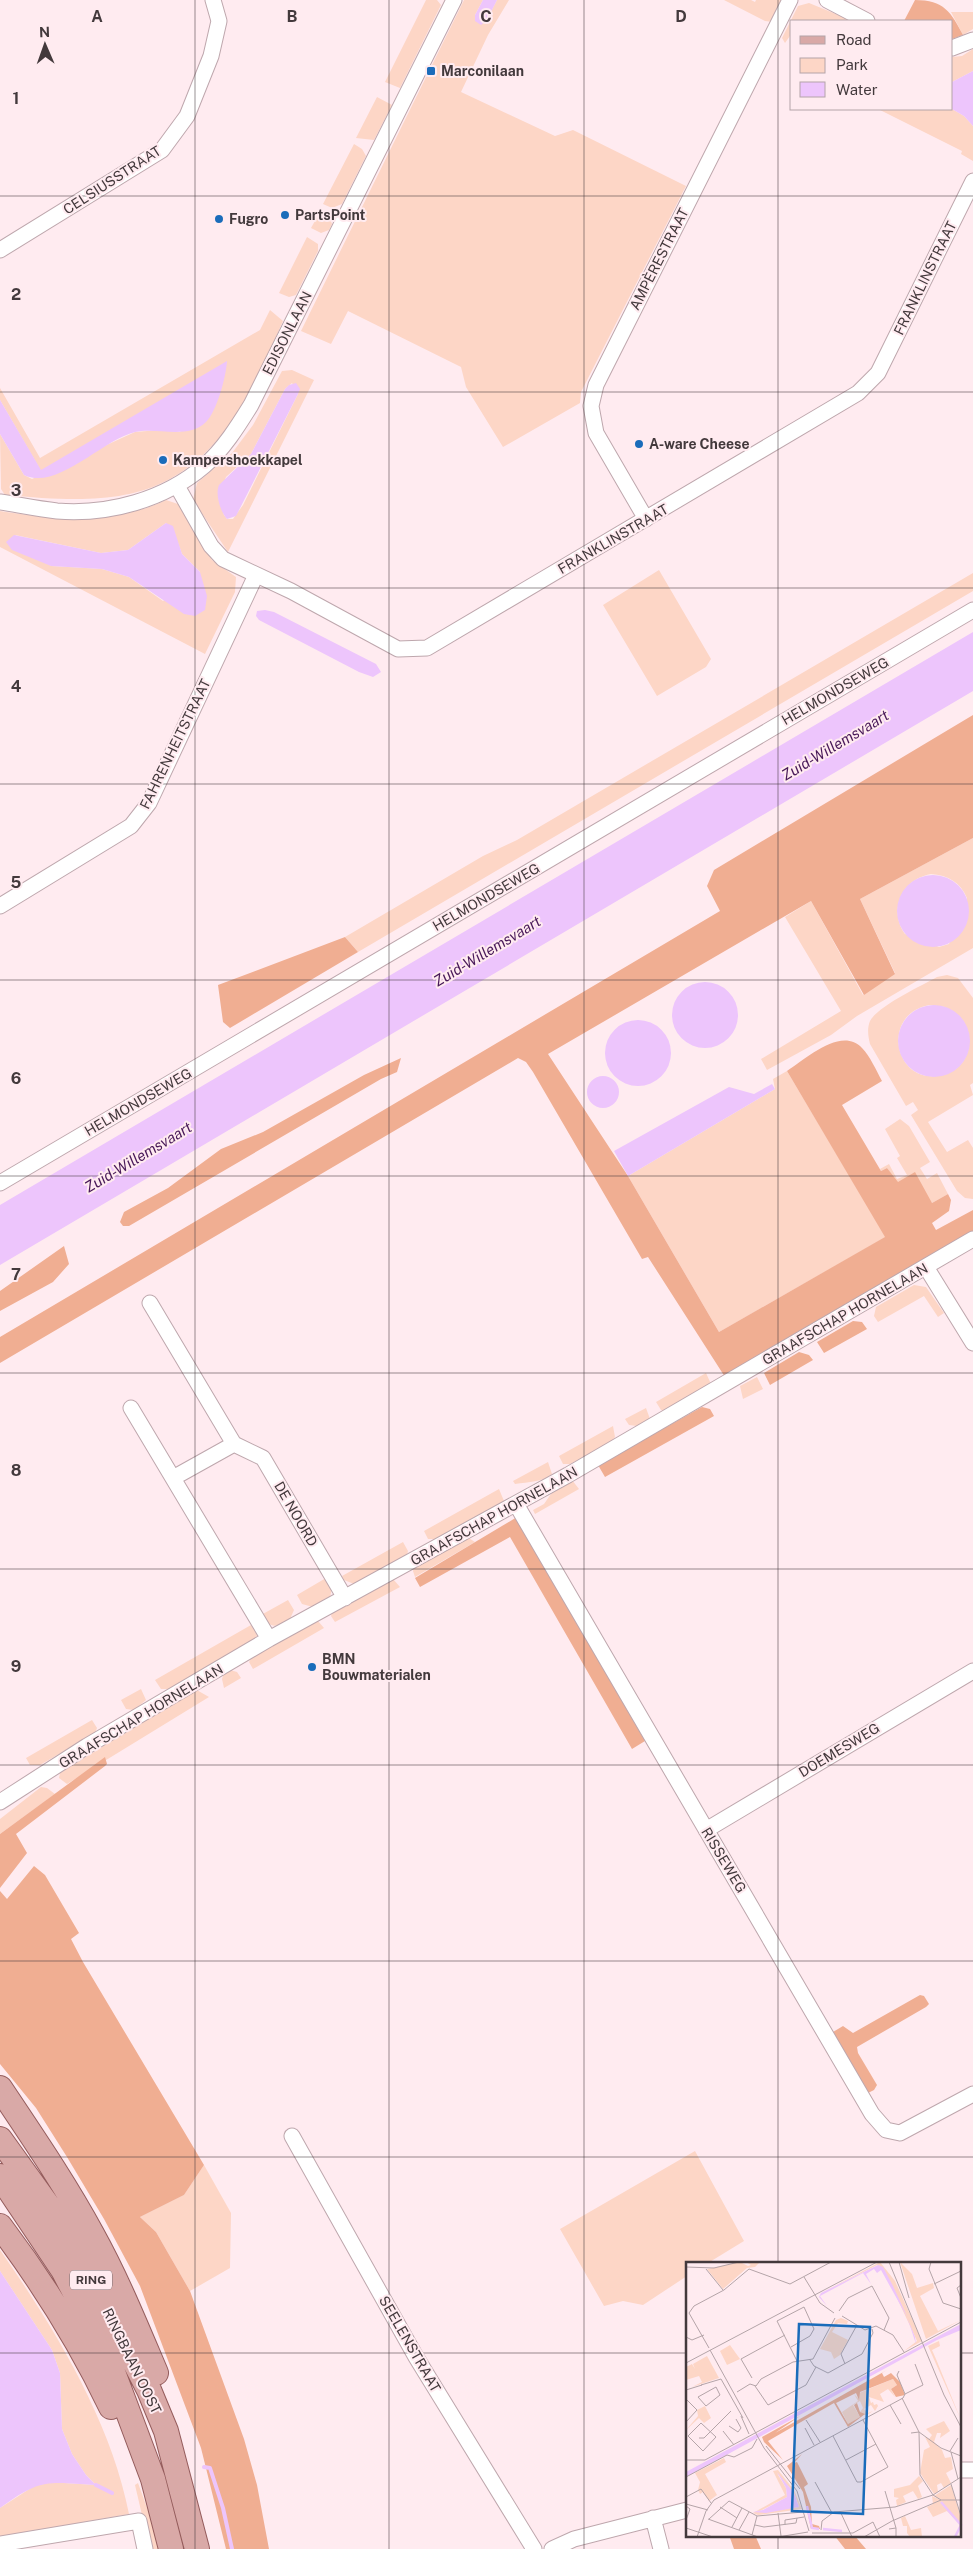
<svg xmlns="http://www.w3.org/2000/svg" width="973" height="2549" font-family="'Public Sans',sans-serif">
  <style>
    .green { fill: #fdd6c6; fill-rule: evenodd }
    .forest { fill: #f0ae92 }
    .water { fill: #edc5fc }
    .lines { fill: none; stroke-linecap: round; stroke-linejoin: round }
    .stream { stroke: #edc5fc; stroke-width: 4 }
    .minor-casing { stroke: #bea7ad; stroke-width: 17 }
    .primary-casing { stroke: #945c5c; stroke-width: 26 }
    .minor { stroke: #fff; stroke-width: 15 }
    .primary { stroke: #d9a9a7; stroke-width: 24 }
    .grid { fill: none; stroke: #43393c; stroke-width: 1; stroke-opacity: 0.55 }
    .poi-dot { fill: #1a6cba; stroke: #ffebf0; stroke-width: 2 }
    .labels { text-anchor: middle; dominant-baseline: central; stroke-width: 4; stroke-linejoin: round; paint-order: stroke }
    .shield { fill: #ffebf0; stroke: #7b6e72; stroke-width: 1 }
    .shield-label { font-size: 12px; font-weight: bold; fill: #43393c }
    .poi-label { font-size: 14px; font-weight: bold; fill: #43393c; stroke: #ffebf0; text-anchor: start }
    .street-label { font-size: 14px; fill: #43393c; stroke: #ffebf0 }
    .water-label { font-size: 15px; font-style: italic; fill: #491959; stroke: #ffebf0 }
    .inset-river { fill: none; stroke: #edc5fc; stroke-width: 2.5 }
    .inset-road { fill: none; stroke: #b4a4a8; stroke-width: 1 }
    .view { fill: #1a6cba; fill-opacity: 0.15; stroke: #1a6cba; stroke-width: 2.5 }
    .inset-edge { fill: none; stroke: #43393c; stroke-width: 2.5 }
    .grid-label { font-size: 16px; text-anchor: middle; font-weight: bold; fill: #43393c; stroke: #ffebf0; stroke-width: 4; stroke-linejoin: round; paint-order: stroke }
  </style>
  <rect width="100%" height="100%" fill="#ffebf0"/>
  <path class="green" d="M426 0H437L441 5 400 88 385 82Z
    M464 0H483L475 15 487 19 497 0H509L488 35 461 92 555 136 573 130 686 186 581 392 580 403 503 447 466 387 461 367 348 311 331 344 301 331Z
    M724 0H751L755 2 756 0H784L773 22 765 21Z
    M809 3 853 21H792V33L785 43 782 38 798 6Z
    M951 12H973V29L963 35Z
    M973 49V71L952 82V57L962 56Z
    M377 97 392 105 374 140 356 138Z
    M878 109H952L964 116 973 126V161L961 154 962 151Z
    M354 144 362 149 366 156 342 204 332 208 323 204Z
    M320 212 329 216 332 224 329 230 321 233 311 228Z
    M307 237 318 244V251L296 295 289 297 279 293Z
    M270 310 283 321C271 347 262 377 246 401 181 504 116 505 5 495L1 489 0 434 24 475 32 479 135 432 159 430 180 432 227 362 41 471 0 400V388L40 458 260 330Z
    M292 370 314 380 228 552 193 500 197 483 232 453 253 425 282 371ZM292 383 298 394 243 505 233 519H227L224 515 218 497 226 477 251 454 285 389Z
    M166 500 178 504 212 560 236 577 235 592 205 654 0 547V511C55 520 114 525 166 500ZM166 523 175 535 182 554 200 572 163 601 129 577 102 569 51 566 15 535 101 553 128 550Z
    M659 570 711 659 706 667 657 696 603 605Z
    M973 573V591L358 952 345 937 483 856 517 840Z
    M973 838V948L857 1016 831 1035 767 1070 761 1059 841 1011 785 917 811 901 863 995 895 973 860 899ZM931 874C948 875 961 883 967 898L949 944 939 947 905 934C888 910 902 879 931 874Z
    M947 975 958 978 973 998V1083L970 1085 973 1095 928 1122 947 1152 968 1140 973 1148V1199L965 1198 957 1191 911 1115 918 1110 913 1102 906 1106 870 1044C868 1036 867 1028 870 1021 878 1006 921 986 937 977ZM929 1005 945 1007 969 1047C966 1060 959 1070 945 1074 896 1090 878 1015 929 1005Z
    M787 1071 886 1237 719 1332 628 1176 775 1089 773 1079Z
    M900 1119 909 1126 930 1162 920 1168 927 1179 937 1173 948 1194 932 1203 897 1183 887 1168 881 1171 880 1169 889 1164 897 1179 907 1175 897 1158 900 1156 885 1129Z
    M914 1285 926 1287 944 1313 938 1317 924 1296 878 1322 874 1316 876 1307Z
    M706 1373 711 1384 665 1411 661 1410 656 1402Z
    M757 1377 763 1389 743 1399 740 1386Z
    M646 1408 650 1419 637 1426 629 1425 625 1419Z
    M613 1426 615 1437 612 1441 570 1464H563L559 1456Z
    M548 1462 552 1474C542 1482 529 1482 515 1484L513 1481Z
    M572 1480 579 1489 535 1514 533 1510 544 1504 553 1491Z
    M499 1489 504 1501 435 1539H428L424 1531Z
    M467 1537 475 1542 415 1577 413 1571 414 1567Z
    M403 1542 408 1551 407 1555 354 1584 344 1580 342 1576Z
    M326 1578 332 1588 330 1597 313 1607 302 1604 297 1595Z
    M393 1579 400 1587 335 1622 331 1616 332 1613Z
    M288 1600 294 1610 290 1619C277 1627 271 1630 261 1615Z
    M318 1621 324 1628 253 1669 249 1662 252 1657Z
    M251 1625 257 1635 256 1639 169 1689H161L155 1680Z
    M230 1670 237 1672 241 1678 224 1688 222 1679 224 1673Z
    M141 1689 146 1700 134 1710 126 1709 121 1700Z
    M195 1689 209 1697 67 1784 59 1778 60 1773Z
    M92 1720 97 1728 95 1733 40 1765H30L26 1758Z
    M41 1787 47 1788 55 1794 0 1834V1819Z
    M695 2151 744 2241 708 2263H687V2276L643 2305 623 2301 604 2306 560 2229Z
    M204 2165 231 2213 230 2268 190 2291 156 2232 140 2217 184 2195Z
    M0 2250C54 2327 111 2421 129 2514L0 2537V2508L34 2486 49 2482 96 2485 86 2475 72 2454 62 2429 60 2373 52 2350 0 2271Z
    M138 2483 162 2549H150L135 2485Z"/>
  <path class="forest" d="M915 0C944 0 951 12 963 35L952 39V21H904Z
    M973 715V838L860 899 895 974 864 995 811 901 548 1054 628 1176 719 1332 885 1237 787 1071C806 1059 841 1026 862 1048 870 1056 876 1070 882 1081L842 1105 881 1171 887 1168 898 1182 915 1172 932 1203 948 1194 951 1200 949 1211 932 1223 936 1230 973 1210V1233L725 1377 648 1257 642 1259 533 1072 526 1062 518 1058 0 1363V1337L720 911 707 886 714 870Z
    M345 937 358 952 230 1028 223 1022 218 985Z
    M401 1058 397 1072 381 1079 129 1226H123L120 1222 124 1212 168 1188 221 1149 263 1132 364 1075Z
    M64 1246 69 1264 53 1282 0 1311V1291Z
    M853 1321 862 1322 867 1329 824 1353 817 1342Z
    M799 1352 809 1355 813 1360 770 1385 764 1373Z
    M702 1407 710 1409 714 1416 605 1477 598 1465Z
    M517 1517 645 1741 632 1749 510 1537 420 1587 415 1578Z
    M105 1757 107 1764 105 1766 16 1834 27 1853 0 1888V1834Z
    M34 1866 45 1875 79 1933 71 1939 83 1962 204 2165 184 2195 140 2217 156 2232 190 2291 244 2439 257 2485 269 2549H226L201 2448 140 2286 104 2219 67 2157 36 2108 0 2064V1891L7 1899Z
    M920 1995 924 1996 929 2004 926 2007 857 2047 858 2053 877 2085 874 2090 868 2093 833 2032 843 2026 853 2033Z
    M729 2535H755L761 2549H734Z
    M834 2535H854L866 2549H845Z"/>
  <path class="water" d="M483 0H497L487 20 481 25 475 21V15Z
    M973 71V126L964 116 952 109V82Z
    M227 361C226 377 217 411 206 422 188 440 157 427 135 432 102 440 57 491 24 475L0 434V400L41 470Z
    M296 383 300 389 298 394 236 516 227 519C220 511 215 494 219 485L251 454 285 389 289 385Z
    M166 523 173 526 182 554 200 572 207 596 205 610 195 616 184 614 129 577 102 569 51 566 12 550 6 542 14 535 101 553 128 550Z
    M265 610 274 612 376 664 381 672 373 677 359 672 259 620 256 616 257 611Z
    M973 632V691L0 1265V1205Z
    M897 911a36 36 0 1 1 72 0a36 36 0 1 1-72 0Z
    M672 1015a33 33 0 1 1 66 0a33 33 0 1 1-66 0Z
    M898 1041a36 36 0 1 1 72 0a36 36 0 1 1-72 0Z
    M605 1053a33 33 0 1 1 66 0a33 33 0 1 1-66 0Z
    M587 1092a16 16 0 1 1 32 0a16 16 0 1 1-32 0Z
    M772 1084 775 1089 628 1176 614 1151 729 1087 754 1094Z
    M0 2271 52 2350 60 2373 62 2429 72 2454 86 2475 96 2485C47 2482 41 2478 0 2508Z"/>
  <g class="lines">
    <path class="stream" d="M204 2467 210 2468 223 2508 232 2549
      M96 2485 112 2493"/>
    <g class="minor-casing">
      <path id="minor" d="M827 0 867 21
        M952 48 973 40
        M0 250 162 150 187 116 211 56 219 21 213 0
        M177 486 211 546 223 559 291 591 398 649 427 648 858 393 878 373 973 181
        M0 502C19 505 38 509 57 511 109 515 164 500 204 466 223 450 238 426 251 405L454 0
        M646 519 596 433 591 406 596 385 790 0
        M0 906 131 826 149 803 256 575
        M0 1183 973 610
        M926 1267 973 1343
        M150 1303 234 1444 263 1458 345 1598
        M131 1408 269 1639
        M173 1478 234 1444
        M516 1504 872 2114 886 2130 900 2133 973 2094
        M0 1802 87 1746 269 1639 568 1475 973 1239
        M706 1830 973 1671
        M292 2136 416 2357 534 2549
        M959 2470H973
        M653 2518 661 2549
        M0 2544 139 2521 145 2549
        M552 2549 574 2539 687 2510"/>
    </g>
    <g class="primary-casing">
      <path id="primary" d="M0 2088C32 2136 65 2184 92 2234 117 2279 136 2326 156 2373
        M0 2139 54 2214 111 2316 149 2390 166 2431 197 2549
        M0 2176 63 2270 104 2348 153 2479 171 2549
        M0 2226C43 2283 80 2342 111 2407"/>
    </g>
    <use href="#minor" class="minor"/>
    <use href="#primary" class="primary"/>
  </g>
  <path class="grid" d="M195 0V2549M389 0V2549M584 0V2549M778 0V2263M0 196H973M0 392H973M0 588H973M0 784H973M0 980H973M0 1176H973M0 1373H973M0 1569H973M0 1765H973M0 1961H973M0 2157H973M0 2353H687M959 2353H973M778 2535V2549"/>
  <g class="poi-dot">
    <rect x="426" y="66" width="10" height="10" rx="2.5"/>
    <circle cx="285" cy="215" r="5"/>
    <circle cx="219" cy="219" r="5"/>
    <circle cx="639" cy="444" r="5"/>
    <circle cx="163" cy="460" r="5"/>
    <circle cx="312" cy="1667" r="5"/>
  </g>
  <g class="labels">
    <rect class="shield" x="70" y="2270.5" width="42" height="19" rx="4"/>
    <g class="shield-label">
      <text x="91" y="2280">RING</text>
    </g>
    <g class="poi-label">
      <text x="441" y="71">Marconilaan</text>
      <text x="295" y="215">PartsPoint</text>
      <text x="229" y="219">Fugro</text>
      <text x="649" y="444">A-ware Cheese</text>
      <text x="173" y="460">Kampershoekkapel</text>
      <text x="322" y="1659">BMN<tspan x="322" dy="16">Bouwmaterialen</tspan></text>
    </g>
    <g class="street-label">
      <text transform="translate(112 180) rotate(-33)">CELSIUSSTRAAT</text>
      <text transform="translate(659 259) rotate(-63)">AMPÈRESTRAAT</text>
      <text transform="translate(925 278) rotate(-64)">FRANKLINSTRAAT</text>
      <text transform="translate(287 333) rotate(-63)">EDISONLAAN</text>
      <text transform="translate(613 539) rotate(-30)">FRANKLINSTRAAT</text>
      <text transform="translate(835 691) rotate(-30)">HELMONDSEWEG</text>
      <text transform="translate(175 744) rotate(-64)">FAHRENHEITSTRAAT</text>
      <text transform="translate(486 897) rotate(-30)">HELMONDSEWEG</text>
      <text transform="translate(138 1102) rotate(-30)">HELMONDSEWEG</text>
      <text transform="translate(845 1314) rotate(-30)">GRAAFSCHAP HORNELAAN</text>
      <text transform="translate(296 1514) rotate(60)">DE NOORD</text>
      <text transform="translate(494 1516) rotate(-29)">GRAAFSCHAP HORNELAAN</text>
      <text transform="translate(141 1716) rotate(-31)">GRAAFSCHAP HORNELAAN</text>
      <text transform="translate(839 1750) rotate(-31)">DOEMESWEG</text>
      <text transform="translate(724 1860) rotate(59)">RISSEWEG</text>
      <text transform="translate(410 2344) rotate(60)">SEELENSTRAAT</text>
      <text transform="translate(132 2361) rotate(64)">RINGBAAN OOST</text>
    </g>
    <g class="water-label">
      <text transform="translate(835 745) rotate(-31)">Zuid-Willemsvaart</text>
      <text transform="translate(487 951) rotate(-31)">Zuid-Willemsvaart</text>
      <text transform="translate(138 1157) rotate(-31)">Zuid-Willemsvaart</text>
    </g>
  </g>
  <g transform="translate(686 2262)">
    <rect width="275" height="275" fill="#ffebf0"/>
    <path d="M54 0 62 4 65 3 60 0H74L69 5 61 6 37 27 21 7ZM194 0 209 19 236 79 218 89 231 79 198 8 191 3 132 33ZM214 0 226 12 231 26 247 21 248 26 234 34 252 69 275 58 240 77ZM155 56 162 59 161 62 152 61 146 70 162 78 154 93 148 97 145 90 134 87 150 58ZM253 79 254 84 246 88 250 97 275 90 250 97 275 158 242 84ZM44 83 54 97 41 103 34 89ZM21 94 33 116 6 125 16 120 13 114 0 118V105L6 102 9 107 7 102ZM207 117 211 123 205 127 209 135 202 127 194 132 198 140 183 135 185 141 187 140 188 143 191 142 192 144 189 149 185 143 178 147 182 151 187 149 181 153H178L174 150 177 146 174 139 167 143 174 155 162 162 156 150 172 139 168 132 173 137V131ZM19 144 25 156 18 161 13 156 0 168 12 154 11 148ZM258 159 264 169 254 176 255 171H251L248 180 256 188 259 196 265 195 267 207 260 211 265 221 258 226 255 221 251 223 252 230 248 232 234 211 238 188 244 185 239 175 243 177 246 173 240 167ZM38 196 40 200 19 212 31 233 23 239 17 230 14 232 12 228 14 220 9 211ZM92 208 108 228 116 247 72 253 67 251 99 233 87 209ZM91 211 108 231 113 245 72 250 101 235 100 226ZM233 214 237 219 232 224 236 235 232 237 227 229 217 234 220 240 211 244 210 238 213 236 208 235V227L224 223ZM265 223 275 256V263L270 275 274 262 261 249 247 255 241 245 247 242 246 234 257 239 248 234ZM219 254 225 268 235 266 236 275H224L221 271V264H217L215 256Z" fill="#fdd6c6" fill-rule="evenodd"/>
    <path d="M201 108 196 111 198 115 205 111 214 120 219 133 210 135 205 127 211 123 207 117 174 130 173 138 170 131 150 141 162 162 174 155 168 143 171 141 174 150 179 152 162 165 148 141 82 179 97 198 78 180 76 175 114 154 89 171ZM116 192 108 201 111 200 122 222 118 225 125 245 126 262 133 264 134 267H125L117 230 101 204Z" fill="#f0ae92"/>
    <path d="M192 3 197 5 207 24 219 50 229 75 230 82 221 55 195 8 191 11 188 7 180 12 185 22 177 11 134 34 141 44 133 35 135 31ZM275 62V68L251 78 0 215V210ZM91 210 108 231 113 245 80 251 67 250 77 248 101 235 100 226Z" fill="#edc5fc"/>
    <path class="inset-river" d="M255 240 275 263 269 275M121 244 126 266 133 267M137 267 156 269"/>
    <path class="inset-road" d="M203 0 258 133 275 165M213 0 223 36M245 0 243 7 257 41 275 47M0 5 28 6 53 0M20 7 37 28M118 15 134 41 148 51M248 22 275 9M275 23 271 26 275 36M153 49 162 36 186 24 203 56 198 68M156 54 179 68 190 64 207 73 218 90M0 75 6 78 18 73M105 85 124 74 128 67 118 45 91 59 111 99M23 86 3 51 8 44 38 28 63 7 104 22 145 0M24 88 78 186 111 229 123 269M124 98 128 104 142 111 176 92 187 71 186 67M0 101 191 0M159 102 155 92 171 63M66 116 55 97 99 73M15 123 35 117 57 156M69 124 82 143 120 123 130 105M30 125 34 133 20 144 12 135ZM0 128 16 123M51 130 64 122 70 124 75 117 107 100 127 97 149 56M219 132 237 123 229 102M216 136 233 170 255 186 275 194M0 137 11 148 0 160M204 143 215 162M55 154 63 172M120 158 134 180M15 161 30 175 17 189 2 174ZM43 164 52 170 55 166 50 157M119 166 128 183M37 169 48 183M225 171 233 170 234 213 247 233 255 238M147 174 171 220H175L202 205 177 158M13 176H18L45 149M80 184 114 227M264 189 272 176M265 190 272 217M0 198H19L275 60M160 198 190 182M0 215 41 193 48 195 66 186 71 177M129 220 146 251M265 222 275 254M199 229 210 266M0 235 15 227 25 241M0 242 22 248M0 244 4 247 0 258M34 245 51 256M154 249 166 275M92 251 95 274M22 257 72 275M23 257 43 239 71 254 117 250M69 263 78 265 110 261 111 256M99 263V258L118 255M46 265 56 246M0 266 27 275M203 267 210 266V274M53 268 63 250M135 268 136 259 148 250 209 245 247 233 275 215M126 271H167L187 260 194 275M66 273 71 254M11 275 20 249 28 238 217 136 219 132 211 113 213 109M92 275 122 270M133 275H149M178 275 206 259 255 238H275M196 275H217"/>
    <path class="view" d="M113 62 184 65 177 252 106 249Z"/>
    <rect width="275" height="275" class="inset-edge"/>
  </g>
  <g class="grid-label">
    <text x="97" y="22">A</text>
    <text x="292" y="22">B</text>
    <text x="486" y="22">C</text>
    <text x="681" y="22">D</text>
    <text x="16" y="104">1</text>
    <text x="16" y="300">2</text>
    <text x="16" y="496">3</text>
    <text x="16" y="692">4</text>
    <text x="16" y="888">5</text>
    <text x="16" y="1084">6</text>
    <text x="16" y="1280">7</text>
    <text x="16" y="1476">8</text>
    <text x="16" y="1672">9</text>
  </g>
  <rect x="790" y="20" width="162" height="90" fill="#ffebf0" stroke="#b4a4a8"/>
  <rect x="800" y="36" width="25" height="8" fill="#d9a9a7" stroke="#b4a4a8"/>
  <text x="836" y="45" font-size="15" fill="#43393c">Road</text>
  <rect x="800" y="58" width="25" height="15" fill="#fdd6c6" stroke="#b4a4a8"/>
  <text x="836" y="70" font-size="15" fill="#43393c">Park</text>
  <rect x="800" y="82" width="25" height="15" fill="#edc5fc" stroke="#b4a4a8"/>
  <text x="836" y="95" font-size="15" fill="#43393c">Water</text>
  <g transform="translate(45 45) rotate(358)" stroke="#ffebf0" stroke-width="4" paint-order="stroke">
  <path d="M0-4L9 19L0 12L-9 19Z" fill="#43393c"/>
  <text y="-8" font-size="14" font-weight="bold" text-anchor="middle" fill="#43393c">N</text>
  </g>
</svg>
